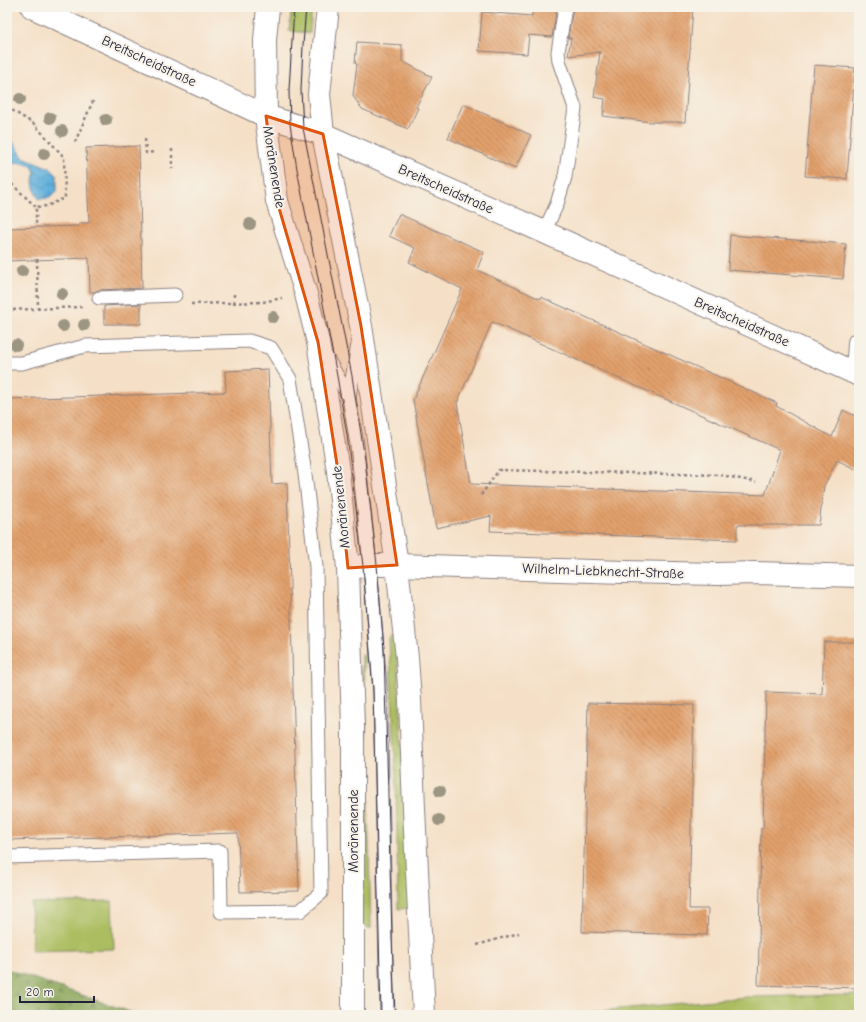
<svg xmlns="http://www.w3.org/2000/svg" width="866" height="1022" font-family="'Comic Neue',sans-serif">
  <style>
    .grass { fill: #abbd61; stroke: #66704e }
    .forest { fill: url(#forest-firs); stroke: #556349 }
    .water { fill: url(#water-waves); stroke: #42698c }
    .building { fill: url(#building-back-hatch); fill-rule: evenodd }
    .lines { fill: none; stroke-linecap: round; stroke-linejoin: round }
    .lane-casing { stroke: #8c8181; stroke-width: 15 }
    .street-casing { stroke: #8c8181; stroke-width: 24 }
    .secondary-casing { stroke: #8c8181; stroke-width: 24 }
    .path { stroke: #8c8181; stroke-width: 2.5; stroke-dasharray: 3 3; stroke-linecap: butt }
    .lane { stroke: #fff; stroke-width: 13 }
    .street { stroke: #fff; stroke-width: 22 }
    .secondary { stroke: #fff; stroke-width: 22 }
    .tram { stroke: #22223b; stroke-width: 1 }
    .tree { fill: #9b9581 }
    .marked { fill: #de560e; fill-opacity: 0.2; stroke: #de560e; stroke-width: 3; stroke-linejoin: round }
    .labels { text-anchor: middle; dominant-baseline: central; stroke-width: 4; stroke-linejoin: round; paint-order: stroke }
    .street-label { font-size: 14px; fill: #22223b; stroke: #f7f3e8 }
  </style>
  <defs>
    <pattern id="forest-firs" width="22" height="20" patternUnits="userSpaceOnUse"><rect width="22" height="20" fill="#88a457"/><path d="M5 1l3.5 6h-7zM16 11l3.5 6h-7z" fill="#6f8549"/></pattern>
    <pattern id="water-waves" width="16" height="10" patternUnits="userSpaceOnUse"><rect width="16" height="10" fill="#62b0dc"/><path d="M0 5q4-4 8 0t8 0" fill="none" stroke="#508fb4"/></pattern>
    <pattern id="building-back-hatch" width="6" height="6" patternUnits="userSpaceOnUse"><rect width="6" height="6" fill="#e2a06c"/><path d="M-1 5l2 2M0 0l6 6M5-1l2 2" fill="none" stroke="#b7825a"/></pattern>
  </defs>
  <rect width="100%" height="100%" fill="#f7f3e8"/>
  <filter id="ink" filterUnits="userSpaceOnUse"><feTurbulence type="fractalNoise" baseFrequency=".025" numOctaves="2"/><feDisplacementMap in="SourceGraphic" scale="8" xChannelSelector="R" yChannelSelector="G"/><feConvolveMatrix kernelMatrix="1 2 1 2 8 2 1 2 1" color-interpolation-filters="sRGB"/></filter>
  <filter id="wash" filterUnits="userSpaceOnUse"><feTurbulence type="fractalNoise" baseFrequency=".012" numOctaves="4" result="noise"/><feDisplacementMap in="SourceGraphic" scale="16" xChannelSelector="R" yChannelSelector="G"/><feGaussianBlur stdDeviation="0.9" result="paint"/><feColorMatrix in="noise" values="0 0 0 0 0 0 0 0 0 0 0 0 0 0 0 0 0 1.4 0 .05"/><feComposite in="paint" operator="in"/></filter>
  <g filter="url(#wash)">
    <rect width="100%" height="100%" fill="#f5e0c7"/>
    <path class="grass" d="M292 7H312L310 33 289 31Z
      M393 635 396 636 412 908 398 909 396 775 389 639 390 636Z
      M362 654 364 656 365 688 371 928 361 927Z
      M112 901 114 949 32 951 31 903Z
      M859 995V1015H557L746 997Z"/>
    <path class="forest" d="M7 969 139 1015H7Z"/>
    <path class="water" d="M7 123 9 128 12 140 23 157 50 168 57 175V191L50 198 39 199C34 190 31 182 35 172L32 166 22 163 16 162 10 167 7 168Z"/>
    <g id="blocks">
      <path class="building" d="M532 7H557L552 37 529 35 527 54 479 51 482 12 532 16Z
        M573 7H693L685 122H651L603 116 605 99 594 97 600 52 568 56 571 38H568Z
        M357 42 402 45V61L432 77 416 107 418 108 408 129 362 109 353 96 357 64 355 63Z
        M814 65 855 68 847 179 805 176Z
        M463 104 531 135 515 169 448 138Z
        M139 146 142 288 99 290 94 292H90L89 258 7 261V228L79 226V223H89L86 148Z
        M399 214 484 252 477 270 540 299 541 297 777 403 776 406 832 437 843 410 859 418V471L837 460 824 486 819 525H737V540L490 531 491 516 436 528 413 400 462 289 409 262 415 248 389 236ZM492 322 780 450 765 495 471 484 457 403Z
        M730 235 846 244 843 279 728 270Z
        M141 304V324H104V306Z
        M268 369 272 484 287 483 299 891 240 892 238 833 7 840V399L226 392 225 371Z
        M824 642H859V988L758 985 759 944 761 828H763L766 692 822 694Z
        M588 703 694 705 689 909H708L707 935 582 932Z"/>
    </g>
  </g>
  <g filter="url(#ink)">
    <use href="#blocks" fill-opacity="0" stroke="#8c8181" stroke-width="1"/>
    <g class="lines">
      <g class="lane-casing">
        <path id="lane" d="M544 232 557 204 565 177 575 108 559 61 558 52 565 7
          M99 298 175 295
          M358 344 349 397 357 444 370 565 380 687 387 1015
          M324 353 349 397
          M7 363H22L85 346 249 341 271 348 290 379 305 474 316 567 321 893 300 911 221 912 220 851 7 857"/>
      </g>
      <g class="street-casing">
        <path id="street" d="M857 374 859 343
          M348 568 370 565H397L624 572 718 574 755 573 859 576"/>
      </g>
      <g class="secondary-casing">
        <path id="secondary" d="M32 7 266 116 323 134 544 232 859 375
          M268 7 265 40 266 116 277 201 306 294 318 342 338 471 348 568 353 727V1015
          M328 7 319 94 323 134 361 326 397 565 407 658 410 700 414 809 424 1015"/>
      </g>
      <path class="path" d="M7 107 34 124 64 157 65 198 47 206 36 207V227
        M145 139 146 153 155 152
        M75 142 93 101
        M172 149V169
        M7 180 15 187 36 207
        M37 259 38 309
        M234 294V303
        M191 304 263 302 282 298
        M7 310 82 307
        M481 495 499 470 721 475 756 482
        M477 945 519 933
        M447 1015 478 1013"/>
      <use href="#lane" class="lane"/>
      <use href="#street" class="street"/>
      <use href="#secondary" class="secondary"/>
      <path class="tram" d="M294 7 289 90 290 124 297 169 337 376 347 435 363 566 373 691 381 1015
        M306 7 303 45 301 90 303 128 352 376 365 460 377 565 384 649 392 937 395 1015"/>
    </g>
    <g class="tree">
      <circle cx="20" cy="99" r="6"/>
      <circle cx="50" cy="118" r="6"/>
      <circle cx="106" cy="120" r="6"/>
      <circle cx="62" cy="131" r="6"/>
      <circle cx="44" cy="154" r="6"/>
      <circle cx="250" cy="224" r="6"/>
      <circle cx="22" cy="271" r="6"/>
      <circle cx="62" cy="294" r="6"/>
      <circle cx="273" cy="317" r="6"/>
      <circle cx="84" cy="325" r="6"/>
      <circle cx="63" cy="326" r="6"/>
      <circle cx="16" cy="345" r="6"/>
      <circle cx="440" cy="791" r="6"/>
      <circle cx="439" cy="820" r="6"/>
    </g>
  </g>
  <path class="marked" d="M266 116 323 134 361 326 397 565 348 568 338 471 318 342 277 201Z"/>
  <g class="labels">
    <g class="street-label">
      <text transform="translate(149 61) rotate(25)">Breitscheidstraße</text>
      <text transform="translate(274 167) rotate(81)">Moränenende</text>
      <text transform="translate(446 189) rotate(24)">Breitscheidstraße</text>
      <text transform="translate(742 322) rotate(24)">Breitscheidstraße</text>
      <text transform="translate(341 507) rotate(-96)">Moränenende</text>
      <text transform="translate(603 571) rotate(2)">Wilhelm-Liebknecht-Straße</text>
      <text transform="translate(353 831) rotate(-90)">Moränenende</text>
    </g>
  </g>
  <rect width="866" height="1022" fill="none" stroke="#f7f3e8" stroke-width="24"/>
  <path d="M20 996v6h74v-6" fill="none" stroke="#22223b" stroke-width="2"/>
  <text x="26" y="996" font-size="12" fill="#22223b" stroke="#f7f3e8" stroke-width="3" paint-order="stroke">20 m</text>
</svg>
